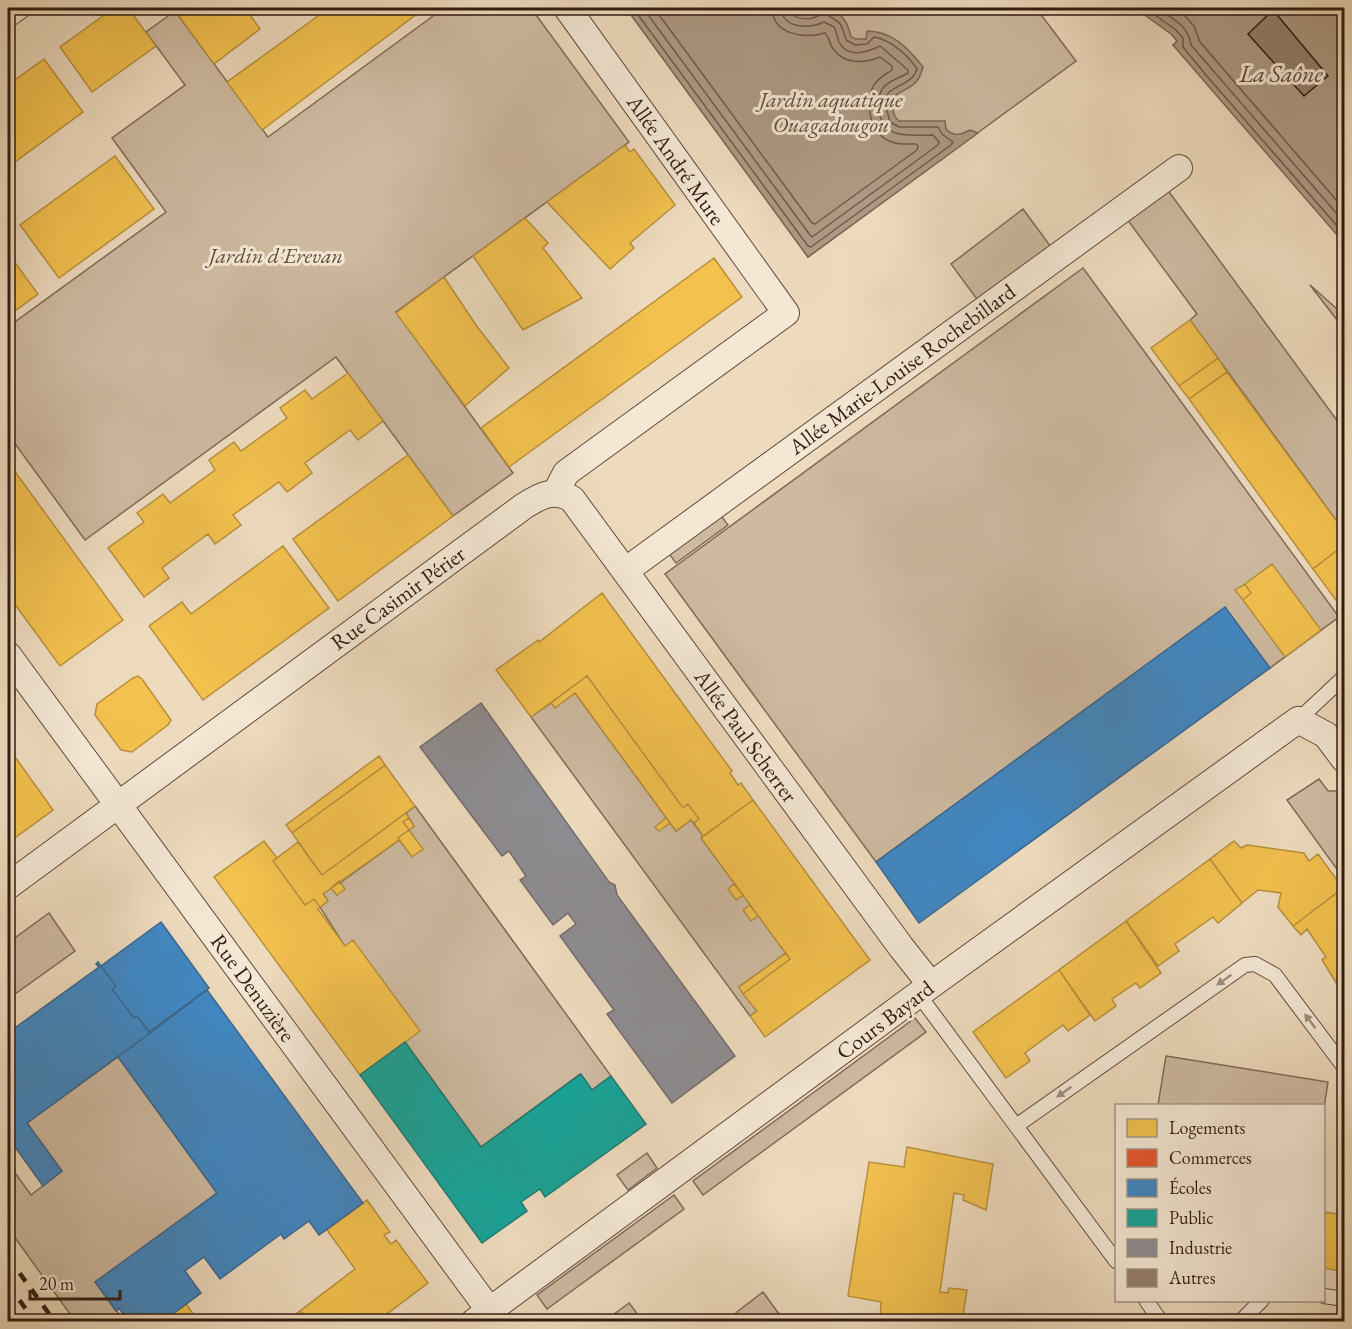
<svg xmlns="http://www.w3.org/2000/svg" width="1352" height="1329" font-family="'EB Garamond',serif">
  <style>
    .green { fill: #cebaa1; stroke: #806a5a; stroke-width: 1.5 }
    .water { fill: #ae9a84; stroke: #7c6756; stroke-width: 1.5 }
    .homes { fill: #f2c14e; stroke: #b88f3c; stroke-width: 1.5 }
    .shops { fill: #e4572e; stroke: #af4526; stroke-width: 1.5 }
    .schools { fill: #3f88c5; stroke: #3b678f; stroke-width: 1.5 }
    .public { fill: #17a398; stroke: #1f7a70; stroke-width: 1.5 }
    .industry { fill: #8d8d92; stroke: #726b6c; stroke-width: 1.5 }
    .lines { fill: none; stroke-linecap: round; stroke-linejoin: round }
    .shore { stroke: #705a4b; stroke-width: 1.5 }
    .building { fill: #947f6b; stroke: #321b12; stroke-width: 1.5 }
    .lane-casing { stroke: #614b3d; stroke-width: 16 }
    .street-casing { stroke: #614b3d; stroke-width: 28 }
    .lane { stroke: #f4e8d5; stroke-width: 14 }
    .street { stroke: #f4e8d5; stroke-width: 26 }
    .rail { stroke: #321b12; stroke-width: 4.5; stroke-dasharray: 10 10; stroke-linecap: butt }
    .oneway { fill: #9d8c7d }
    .labels { text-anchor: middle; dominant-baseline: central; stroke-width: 6; stroke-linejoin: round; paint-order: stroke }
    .park-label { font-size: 22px; font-style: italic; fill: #614b3d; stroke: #f4e8d5 }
    .street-label { font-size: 22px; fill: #321b12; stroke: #f4e8d5 }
    .water-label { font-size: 24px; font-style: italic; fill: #5d473a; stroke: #f4e8d5 }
  </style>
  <rect width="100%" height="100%" fill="#eedbbe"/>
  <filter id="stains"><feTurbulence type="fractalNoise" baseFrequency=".00333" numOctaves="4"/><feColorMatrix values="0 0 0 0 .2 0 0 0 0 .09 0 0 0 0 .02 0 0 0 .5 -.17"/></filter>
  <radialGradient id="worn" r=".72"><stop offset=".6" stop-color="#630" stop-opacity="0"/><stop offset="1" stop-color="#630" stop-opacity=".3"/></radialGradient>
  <path class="green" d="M444 8H531L629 142 396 312 513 473 453 516 336 357 85 540 8 434V327L166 212 112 138 185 85 146 32 175 11 268 137Z
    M626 8H1036L1076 61 808 257Z
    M1164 185 1344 430V531L1190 320 1197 314 1124 215Z
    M1023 209 1054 251 982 306 951 264Z
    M1083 268 1339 617 1270 668 1225 608 876 862 665 574Z
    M1310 285 1344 315V329Z
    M719 513 728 525 676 563 667 551Z
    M575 693 676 831 691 820 703 836 701 838 786 953 739 987 757 1011 750 1016 531 717 551 703 555 707Z
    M1319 779 1328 791H1339L1344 799V879L1287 800Z
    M415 806 611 1076 592 1090 580 1074 481 1147 405 1042 320 907 328 901 323 894 331 888 337 895 340 883 399 840 412 856 409 830 414 826 406 813Z
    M49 913 75 951 8 999V943Z
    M915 1018 926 1032 703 1195 693 1181Z
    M1166 1056 1328 1082 1324 1108V1106L1158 1105Z
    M118 1057 217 1193 96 1283 124 1321H75L8 1228V1163L31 1195 62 1171 27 1123Z
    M647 1153 657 1168 628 1190 617 1175Z
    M674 1195 684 1209 547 1309 537 1295Z
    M763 1292 784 1321H743L737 1312Z
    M629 1303 639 1316 631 1321H605Z"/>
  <path class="water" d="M626 8H784L810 14 820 8C840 12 847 17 851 37L856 39H866L867 31C892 31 908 48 923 67 918 87 910 86 894 96 892 105 891 115 899 121H945L946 129C954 137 960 135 970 130L978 133 808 257Z
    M1135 8H1344V243L1173 45 1177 41 1171 34Z"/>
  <path class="homes" d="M114 8H128L156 46 92 92 60 47Z
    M173 8H245L260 29 214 64Z
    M329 8H425L262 130 227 82Z
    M44 59 83 112 8 167V85Z
    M625 145 630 152 634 149 675 205 630 243 634 248 610 269 547 202Z
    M115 156 154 209 59 278 20 225Z
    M525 218 548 243 543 248 582 298 523 330 473 256Z
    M8 253 38 294 8 316Z
    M714 258 742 297 509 467 481 428Z
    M444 277 476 325 509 368 465 406 396 313Z
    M1190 320 1218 358 1179 386 1151 348Z
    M1218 358 1227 372 1189 399 1179 386Z
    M1227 372 1344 531V545L1313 569 1189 399Z
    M348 373 383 421 358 440 350 430 305 463 312 473 287 492 279 482 233 515 241 525 215 544 208 534 162 568 169 578 144 597 108 548 144 522 137 513 163 494 170 503 215 470 209 460 234 442 241 451 287 418 280 408 305 390 312 399Z
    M408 455 453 516 338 601 293 539Z
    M8 462 123 620 60 666 8 595Z
    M1344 545V611L1313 569Z
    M283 546 329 608 203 700 149 626 182 602 191 614Z
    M1272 564 1321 630 1285 657 1243 600 1251 593 1245 584Z
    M1245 584 1251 593 1243 600 1235 590Z
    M602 593 732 771 730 773 738 785 741 783 753 800 703 836 694 823 699 819 688 804 683 808 587 676 531 717 496 670 538 640 539 642Z
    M138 676 142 679 171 720 168 725 132 752 121 750 95 715 97 704 133 678Z
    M587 676 683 808 688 804 699 819 694 823 691 820 676 831 575 693 555 708 551 703Z
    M8 747 53 810 8 843Z
    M379 756 385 765 292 833 286 825Z
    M385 765 415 806 322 875 292 833Z
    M753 800 870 960 765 1037 750 1016 757 1011 743 994 790 959 701 838Z
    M406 813 409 818 403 822 409 830 398 838 399 840 323 894 328 901 320 907 314 899 305 905 273 861 298 842 322 875Z
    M409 818 414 826 409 830 403 822Z
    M666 818 670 823 659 831 655 827Z
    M409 830 423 849 412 857 398 838Z
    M264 841 277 858 273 861 305 905 314 899 320 907 318 909 345 946 353 940 420 1031 360 1075 214 877Z
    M1234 841 1241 848 1247 845 1304 853 1309 861 1318 854 1343 888 1293 926 1278 907 1281 893 1258 890 1242 903 1210 859Z
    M1210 859 1242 903 1218 923 1213 917 1175 944 1179 951 1158 966 1126 921Z
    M339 881 345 889 337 895 331 888Z
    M734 884 743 895 736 900 728 889Z
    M1343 888 1344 890V978L1337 984 1322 960 1326 957 1307 929 1301 935 1293 926Z
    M750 905 758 916 751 921 743 910Z
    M1126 921 1161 973 1140 988 1136 983 1112 999 1116 1006 1095 1021 1059 970Z
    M786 953 790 959 743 994 739 987Z
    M1059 970 1090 1015 1068 1031 1063 1025 1025 1053 1030 1061 1006 1078 973 1032Z
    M1344 978V994L1337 984Z
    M907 1147 993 1164 986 1210 963 1200 964 1195 954 1193 940 1292 948 1293 949 1288 967 1290 962 1322H880L881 1302 848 1296 869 1162 904 1167Z
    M367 1200 390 1232 384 1235 391 1244 396 1240 428 1283 376 1322H296L304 1316 300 1311 355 1269 327 1230Z
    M1324 1212 1344 1215V1272L1324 1268Z
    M186 1304 199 1322H173L169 1316Z
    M300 1311 304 1316 296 1322H285Z
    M737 1312 743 1322H724Z"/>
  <path class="shops" d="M1232 8H1247L1242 13Z"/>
  <path class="schools" d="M1225 607 1270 668 919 923 876 862Z
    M161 922 209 988 149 1032 137 1016 134 1018 112 989 116 986 101 966Z
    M98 962 116 986 112 989 134 1018 137 1016 150 1033 27 1123 62 1171 43 1186 10 1140 8 1139V1033L99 967 96 964Z
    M207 990 363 1203 319 1235 309 1221 284 1239 281 1234 220 1279 204 1257 185 1271 201 1293 162 1322H129L119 1308 116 1311 95 1282 217 1193 118 1057Z"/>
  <path class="public" d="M405 1042 481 1147 581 1074 592 1090 611 1076 646 1124 545 1197 540 1189 521 1202 527 1211 482 1243 360 1075Z"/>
  <path class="industry" d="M481 703 609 882 615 885 617 895 735 1056 672 1103 607 1014 614 1010 560 936 576 924 568 913 553 925 520 880 526 876 509 851 502 856 420 747Z"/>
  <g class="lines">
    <path class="shore" d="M633 8 808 246 811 247 951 145 953 142 942 134 938 127H899L890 122 886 107 888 93C898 84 913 83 917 69 908 55 891 40 874 37L867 44 855 45 846 40C840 20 842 24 824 13 812 20 801 22 790 13L789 8
      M643 8 810 235 812 237 938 145 939 142 933 135C910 135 883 140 879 111 878 104 879 93 883 88 889 80 900 78 908 73V70L880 46C868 52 847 59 839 42 837 37 837 32 834 27L824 22C809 29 783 29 781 8
      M654 8 812 223 815 224 917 150 918 146 916 144C908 144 899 145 892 142 870 135 864 104 874 85 878 78 885 75 892 70V66L880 57C865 63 845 65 834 50 829 45 830 38 825 33 804 39 773 35 772 8
      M1145 8 1176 30 1183 38V47L1206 75 1344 234
      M1157 8C1172 18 1189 26 1191 45L1344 222
      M1173 8 1185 16 1194 26 1200 42 1344 209"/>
  </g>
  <path class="building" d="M1273 10 1328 76 1304 96 1248 34Z"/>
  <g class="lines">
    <g class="lane-casing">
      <path id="lane" d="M8 21 26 8
        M1298 720 1344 677
        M919 995 1116 1261
        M1016 1126 1245 965 1255 964 1275 975 1344 1067
        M1324 1296 1344 1299
        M1146 1300 1161 1322
        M1240 1322 1262 1300"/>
    </g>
    <g class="street-casing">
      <path id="street" d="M556 492 566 473 786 313 567 8
        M625 571 1179 168
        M8 655 498 1322
        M8 886 524 506C540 496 553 488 572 499L901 947 931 985
        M474 1322 931 985 1298 720 1326 735 1344 759"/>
    </g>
    <use href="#lane" class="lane"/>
    <use href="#street" class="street"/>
    <path class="rail" d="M8 1257 55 1322
      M8 1284 35 1322"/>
  </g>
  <defs><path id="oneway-solid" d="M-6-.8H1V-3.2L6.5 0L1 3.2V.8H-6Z" transform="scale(1.5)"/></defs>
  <g class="oneway">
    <use href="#oneway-solid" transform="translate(1224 980) rotate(145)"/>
    <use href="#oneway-solid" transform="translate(1310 1021) rotate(-127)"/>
    <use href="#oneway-solid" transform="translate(1064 1092) rotate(145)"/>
  </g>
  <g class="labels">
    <g class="park-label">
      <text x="831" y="99">Jardin aquatique<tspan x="831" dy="25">Ouagadougou</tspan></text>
      <text x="276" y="255">Jardin d'Erevan</text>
    </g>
    <g class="street-label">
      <text transform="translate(676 160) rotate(55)">Allée André Mure</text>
      <text transform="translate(902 369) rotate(-36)">Allée Marie-Louise Rochebillard</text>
      <text transform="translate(398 598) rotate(-36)">Rue Casimir Périer</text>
      <text transform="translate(746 736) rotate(54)">Allée Paul Scherrer</text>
      <text transform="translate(253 988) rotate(54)">Rue Denuzière</text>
      <text transform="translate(885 1020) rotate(-37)">Cours Bayard</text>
    </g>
    <g class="water-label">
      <text x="1281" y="73">La Saône</text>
    </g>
  </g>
  <rect width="1352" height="1329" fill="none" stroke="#eedbbe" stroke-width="30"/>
  <rect x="9" y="9" width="1334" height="1311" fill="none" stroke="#321b12" stroke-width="3"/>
  <rect x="15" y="15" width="1322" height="1299" fill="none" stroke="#321b12" stroke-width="1.5"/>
  <rect x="1115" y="1104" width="210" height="198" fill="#f4e8d5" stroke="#a69687" stroke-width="1.5"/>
  <rect x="1127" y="1119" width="30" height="18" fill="#f2c14e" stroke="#a69687" stroke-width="1.5"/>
  <text x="1169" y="1134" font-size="18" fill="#321b12">Logements</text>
  <rect x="1127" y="1149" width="30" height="18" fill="#e4572e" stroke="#a69687" stroke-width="1.5"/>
  <text x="1169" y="1164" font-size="18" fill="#321b12">Commerces</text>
  <rect x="1127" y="1179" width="30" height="18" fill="#3f88c5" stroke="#a69687" stroke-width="1.5"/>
  <text x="1169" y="1194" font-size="18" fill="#321b12">Écoles</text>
  <rect x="1127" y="1209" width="30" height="18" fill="#17a398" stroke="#a69687" stroke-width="1.5"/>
  <text x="1169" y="1224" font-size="18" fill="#321b12">Public</text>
  <rect x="1127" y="1239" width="30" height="18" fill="#8d8d92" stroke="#a69687" stroke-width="1.5"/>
  <text x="1169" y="1254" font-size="18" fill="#321b12">Industrie</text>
  <rect x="1127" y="1269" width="30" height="18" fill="#947f6b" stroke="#a69687" stroke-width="1.5"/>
  <text x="1169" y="1284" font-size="18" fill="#321b12">Autres</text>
  <path d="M30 1290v9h90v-9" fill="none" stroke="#321b12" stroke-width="3"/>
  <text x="39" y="1290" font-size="18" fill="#321b12" stroke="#f4e8d5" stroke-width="4.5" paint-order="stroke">20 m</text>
  <rect width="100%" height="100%" filter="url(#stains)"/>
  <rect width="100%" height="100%" fill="url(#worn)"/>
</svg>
